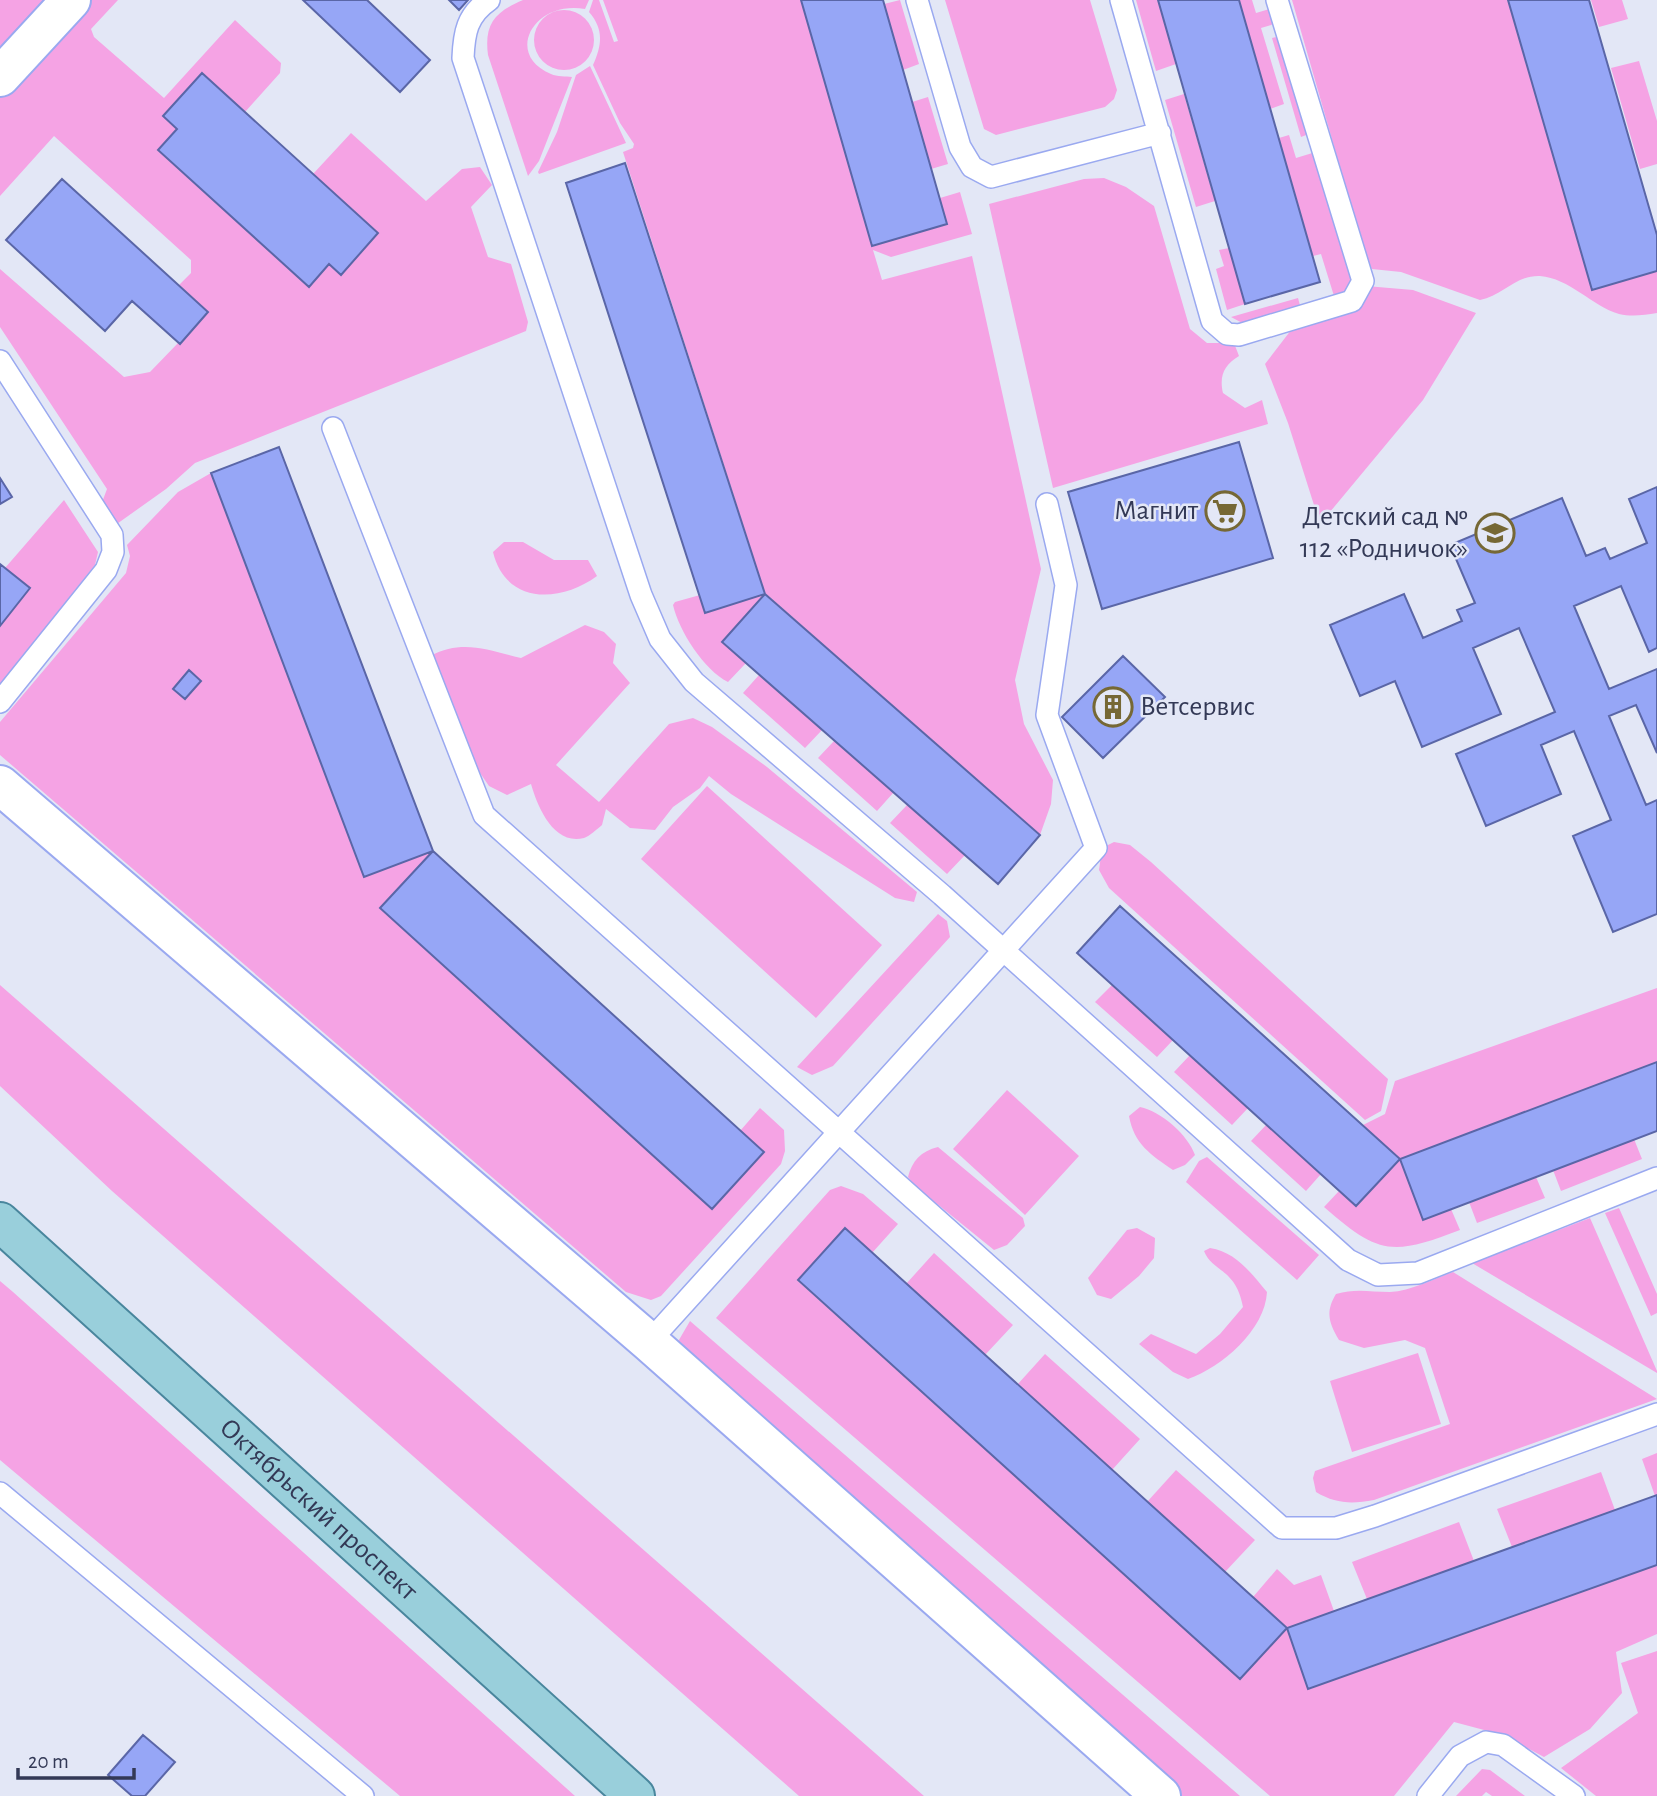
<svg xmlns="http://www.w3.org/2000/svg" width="1657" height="1796" font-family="'Alegreya Sans',sans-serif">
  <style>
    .green { fill: #f5a3e4 }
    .building { fill: #96a6f6; stroke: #5a66a7; stroke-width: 2 }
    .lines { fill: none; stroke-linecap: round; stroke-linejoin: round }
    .service-casing { stroke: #9aa9f0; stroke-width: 24 }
    .minor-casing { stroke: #9aa9f0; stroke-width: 42 }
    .primary-casing { stroke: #49869d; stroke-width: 42 }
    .service { stroke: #fff; stroke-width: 21 }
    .minor { stroke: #fff; stroke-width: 38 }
    .primary { stroke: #99cfdb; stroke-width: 38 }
    .labels { text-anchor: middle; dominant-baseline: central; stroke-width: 5; stroke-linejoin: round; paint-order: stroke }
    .poi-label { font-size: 28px; fill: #333956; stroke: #e3e7f6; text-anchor: end }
    .street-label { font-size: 28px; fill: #333956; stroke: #e3e7f6 }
  </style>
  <rect width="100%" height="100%" fill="#e3e7f6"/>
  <path class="green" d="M0 0H61L0 67Z
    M83 0H118L91 29 94 37 164 98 235 20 281 63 280 73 245 112 202 74 164 115 177 129 158 150 309 287 329 264 341 274 378 233 313 174 351 133 426 201 462 169 480 167 492 185 471 207 488 257 511 264 528 322 526 331 195 463 166 489 114 526 101 505 107 489 0 327V269L124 377 150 372 208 312 179 285 191 273V260L54 136 0 196V91Z
    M523 0H589L585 9C533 0 504 55 551 74 557 77 566 76 572 77L539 161 528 176 488 55C484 24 495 12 523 0Z
    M593 0H599L614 42 618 41 603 0H801L947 224 940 198 960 192 972 234 891 257 873 250 882 280 972 256 1041 569 1015 680 1024 724 1053 780 1051 804 1040 835 766 594 722 642 746 663 728 682C704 670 679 631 673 605L675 602 700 595 765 593 623 152 633 148 634 144 620 123 593 65C602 45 604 29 589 12Z
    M900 0 919 64 903 70 884 4Z
    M945 0H1090L1117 90 1114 99 1105 107 996 135 984 129Z
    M1136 0H1158L1176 64 1156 71Z
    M1239 0H1252L1256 13 1276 7 1281 22 1261 28 1284 104 1270 109Z
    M1292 0H1508L1592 289 1657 271V313C1644 315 1632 317 1619 314 1592 306 1569 278 1540 276 1515 275 1503 296 1480 300L1401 272 1372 269 1367 261Z
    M1591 0H1622L1628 19 1599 27Z
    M534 40a30 30 0 1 1 60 0a30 30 0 1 1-60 0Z
    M1285 35 1314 132 1301 137 1272 38Z
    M1639 61 1657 121V164L1640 169 1611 68Z
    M590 66 626 143 539 174 538 172 557 132 576 75Z
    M1184 94 1215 201 1196 207 1165 100Z
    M928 97 948 164 931 169 912 102Z
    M1289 135 1296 158 1319 151 1356 276 1342 301 1334 296 1321 254 1313 256 1279 138Z
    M1104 178 1126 187 1154 206 1190 329 1207 343H1234L1239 356C1224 365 1219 376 1223 393L1245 408 1262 400 1268 424 1053 488 989 204 1084 179Z
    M1229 248 1245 304 1227 310 1216 269 1224 266 1219 250Z
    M1366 286 1413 290 1476 313 1423 400 1320 524 1288 423 1265 364 1298 321Z
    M1298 298 1302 313 1248 326 1231 317Z
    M211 473 364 877 433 851 712 1208 763 1153 740 1131 760 1108 784 1130 785 1151 781 1164 661 1296 651 1300 626 1292 0 755V722L126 573 130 556 127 545 178 492Z
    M64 500 98 552 95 565 0 684V626L30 588 5 568Z
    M504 542H523L554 560H588L597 576C560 603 506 605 493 552Z
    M585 625 604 632 616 644 613 663 630 683 556 765 599 802 669 724 693 718 712 727 767 767 917 892 914 902 895 898 731 794 709 776 700 788 673 807 655 830 630 828 606 809 602 825C597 829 590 836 584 838 553 846 537 805 531 784L507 795 489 786 469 757 430 656C463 639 487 650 521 658Z
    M759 675 822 730 805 748 743 693Z
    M834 741 894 792 877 811 818 758Z
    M707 786 882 945 816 1018 641 859Z
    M907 805 965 855 947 874 890 823Z
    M1114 842 1130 845 1151 862 1388 1079 1381 1111 1365 1120 1109 888 1099 870 1102 848Z
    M938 914 947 921 950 937 833 1066 812 1075 797 1067Z
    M0 985 924 1796H799L112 1191 0 1086Z
    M1112 985 1173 1040 1157 1057 1095 1002Z
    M1657 988V1062L1400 1159 1423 1219 1451 1209 1460 1230C1392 1256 1379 1255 1324 1207L1339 1191 1357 1206 1399 1159 1363 1125 1385 1114 1395 1081Z
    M1190 1055 1248 1108 1232 1125 1174 1072Z
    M1007 1090 1079 1156 1025 1215 953 1149Z
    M1140 1107C1161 1111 1188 1135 1195 1155L1185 1165 1173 1170C1151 1155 1134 1144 1129 1116Z
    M1267 1124 1321 1174 1306 1191 1251 1141Z
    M1634 1139 1642 1159 1561 1191 1553 1170Z
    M938 1147 1023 1218 1025 1226 1007 1245 994 1250 915 1186 908 1177C912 1161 921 1151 938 1147Z
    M1207 1157 1319 1255 1297 1280 1186 1182 1199 1161Z
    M1536 1177 1545 1198 1477 1223 1469 1202Z
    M841 1186 863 1194 898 1224 872 1253 798 1281 1240 1679 1286 1628 1253 1597 1277 1569 1294 1585 1321 1575 1334 1611 1287 1628 1309 1689 1657 1565V1634L1616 1652 1622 1693 1590 1729 1544 1757 1503 1735 1454 1722 1394 1796H1270L716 1318 830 1190Z
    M1619 1208 1657 1294V1313L1651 1316 1605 1213Z
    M1590 1218 1657 1371V1373L1472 1263Z
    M1137 1228 1155 1238 1154 1258 1139 1276 1111 1299 1097 1295 1088 1278 1127 1230Z
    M1210 1248C1236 1252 1251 1273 1267 1292 1265 1330 1222 1367 1188 1379L1173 1372 1139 1344 1151 1334 1196 1354 1220 1334 1243 1307C1236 1268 1212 1272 1204 1251Z
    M934 1253 1013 1325 985 1355 906 1284Z
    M1453 1272 1657 1399 1374 1500C1352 1504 1336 1504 1316 1492L1313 1478 1315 1471 1450 1424 1425 1348 1405 1340 1364 1348 1339 1340C1329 1323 1325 1312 1336 1294 1356 1288 1370 1292 1390 1292 1411 1291 1433 1279 1453 1272Z
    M0 1281 13 1292 575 1796H400L0 1460Z
    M690 1321 1240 1796H1182L687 1362 676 1345Z
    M1418 1353 1441 1424 1352 1452 1330 1381Z
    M1045 1354 1140 1439 1112 1470 1017 1385Z
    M1657 1453V1495L1655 1496 1642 1459Z
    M1176 1470 1255 1540 1225 1572 1147 1502Z
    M1601 1472 1615 1510 1512 1547 1497 1509Z
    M1459 1522 1474 1561 1367 1599 1352 1562Z
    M1657 1651V1796H1596L1561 1768 1638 1713 1621 1663Z
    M1482 1769 1490 1770 1525 1796H1492L1486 1792 1482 1796H1456Z"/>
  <path class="building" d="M303 0H367L430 60 400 92Z
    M449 0H468L459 10Z
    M801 0H883L947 224 872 246Z
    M1158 0H1239L1320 282 1245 304Z
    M1508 0H1589L1657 235V271L1592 290Z
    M202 73 378 233 341 275 329 264 309 287 158 150 177 129 163 116Z
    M625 163 765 594 705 613 566 183Z
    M62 179 208 312 180 344 132 301 105 331 6 240Z
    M1239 442 1273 558 1102 609 1068 492Z
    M279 447 433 851 364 877 211 473Z
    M0 478 12 497 0 504Z
    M1657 487V648L1649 652 1621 586 1574 606 1609 689 1657 669V753L1636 705 1609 716 1646 805 1657 800V914L1613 932 1573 836 1611 820 1574 731 1541 745 1561 794 1486 826 1456 754 1555 712 1519 628 1473 648 1501 714 1422 747 1395 681 1360 696 1330 625 1404 594 1423 638 1462 621 1457 610 1475 603 1450 545 1562 498 1586 556 1605 548 1610 559 1647 543 1629 499Z
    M0 564 30 588 0 626Z
    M765 594 1040 835 998 884 722 642Z
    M1123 656 1165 697 1103 758 1062 717Z
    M189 670 201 681 185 699 173 689Z
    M433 851 764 1152 712 1209 380 908Z
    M1120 906 1400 1159 1356 1206 1077 953Z
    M1657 1062V1131L1423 1220 1400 1159Z
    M845 1228 1287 1628 1240 1679 798 1280Z
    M1657 1495V1565L1308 1689 1287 1628Z
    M143 1735 175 1762 145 1796H132L108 1775Z"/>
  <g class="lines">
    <g class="service-casing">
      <path id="service" d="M489 0C467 15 464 33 463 58L641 595 660 639 694 682 942 895 1348 1260 1378 1275 1418 1273 1657 1178
        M917 0 960 147 972 167 991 177 1160 133
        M1121 0 1212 321 1227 334 1239 335 1352 301 1363 281 1277 0
        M0 361 112 535 113 552 106 570 0 702
        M333 428 484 815 1282 1528H1336L1375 1516 1657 1414
        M649 1342 1096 848 1047 715 1066 585 1047 504
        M0 1493 363 1796
        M1428 1796 1460 1756 1486 1742 1503 1745 1574 1796"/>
    </g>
    <g class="minor-casing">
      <path id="minor" d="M0 77 71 0
        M0 785 649 1342 1161 1796"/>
    </g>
    <g class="primary-casing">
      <g id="primary">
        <path id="s1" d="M0 1222 635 1796"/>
      </g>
    </g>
    <use href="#service" class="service"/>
    <use href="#minor" class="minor"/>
    <use href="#primary" class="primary"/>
  </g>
  <defs>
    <g id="supermarket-ring" transform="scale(2.0125)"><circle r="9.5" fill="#e3e7f6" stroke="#766835" stroke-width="1.5"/><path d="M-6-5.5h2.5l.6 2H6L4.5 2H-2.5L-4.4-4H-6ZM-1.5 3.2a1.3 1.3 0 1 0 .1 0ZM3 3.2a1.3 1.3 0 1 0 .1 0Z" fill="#766835"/></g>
    <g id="school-ring" transform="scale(2.0125)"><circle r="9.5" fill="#e3e7f6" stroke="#766835" stroke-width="1.5"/><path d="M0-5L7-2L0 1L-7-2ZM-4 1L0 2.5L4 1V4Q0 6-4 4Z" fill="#766835"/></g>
    <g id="building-ring" transform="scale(2.0125)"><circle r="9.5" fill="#e3e7f6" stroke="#766835" stroke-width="1.5"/><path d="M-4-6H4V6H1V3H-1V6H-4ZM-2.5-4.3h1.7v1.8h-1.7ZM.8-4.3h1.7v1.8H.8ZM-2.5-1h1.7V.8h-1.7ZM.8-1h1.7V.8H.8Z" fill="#766835"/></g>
  </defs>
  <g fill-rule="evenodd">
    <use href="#supermarket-ring" x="1225" y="511"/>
    <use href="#school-ring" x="1495" y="533"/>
    <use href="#building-ring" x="1113" y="707"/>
  </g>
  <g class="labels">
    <g class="poi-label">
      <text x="1198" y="511">Магнит</text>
      <text x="1468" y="517">Детский сад №<tspan x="1468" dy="32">112 «Родничок»</tspan></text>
      <text x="1140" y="707" text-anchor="start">Ветсервис</text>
    </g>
    <g class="street-label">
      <text stroke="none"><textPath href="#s1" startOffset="429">Октябрьский проспект</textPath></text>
    </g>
  </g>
  <path d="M18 1768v10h116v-10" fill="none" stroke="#333956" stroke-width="3.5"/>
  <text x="28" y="1768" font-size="21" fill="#333956" stroke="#e3e7f6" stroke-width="5" paint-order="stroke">20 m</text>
</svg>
